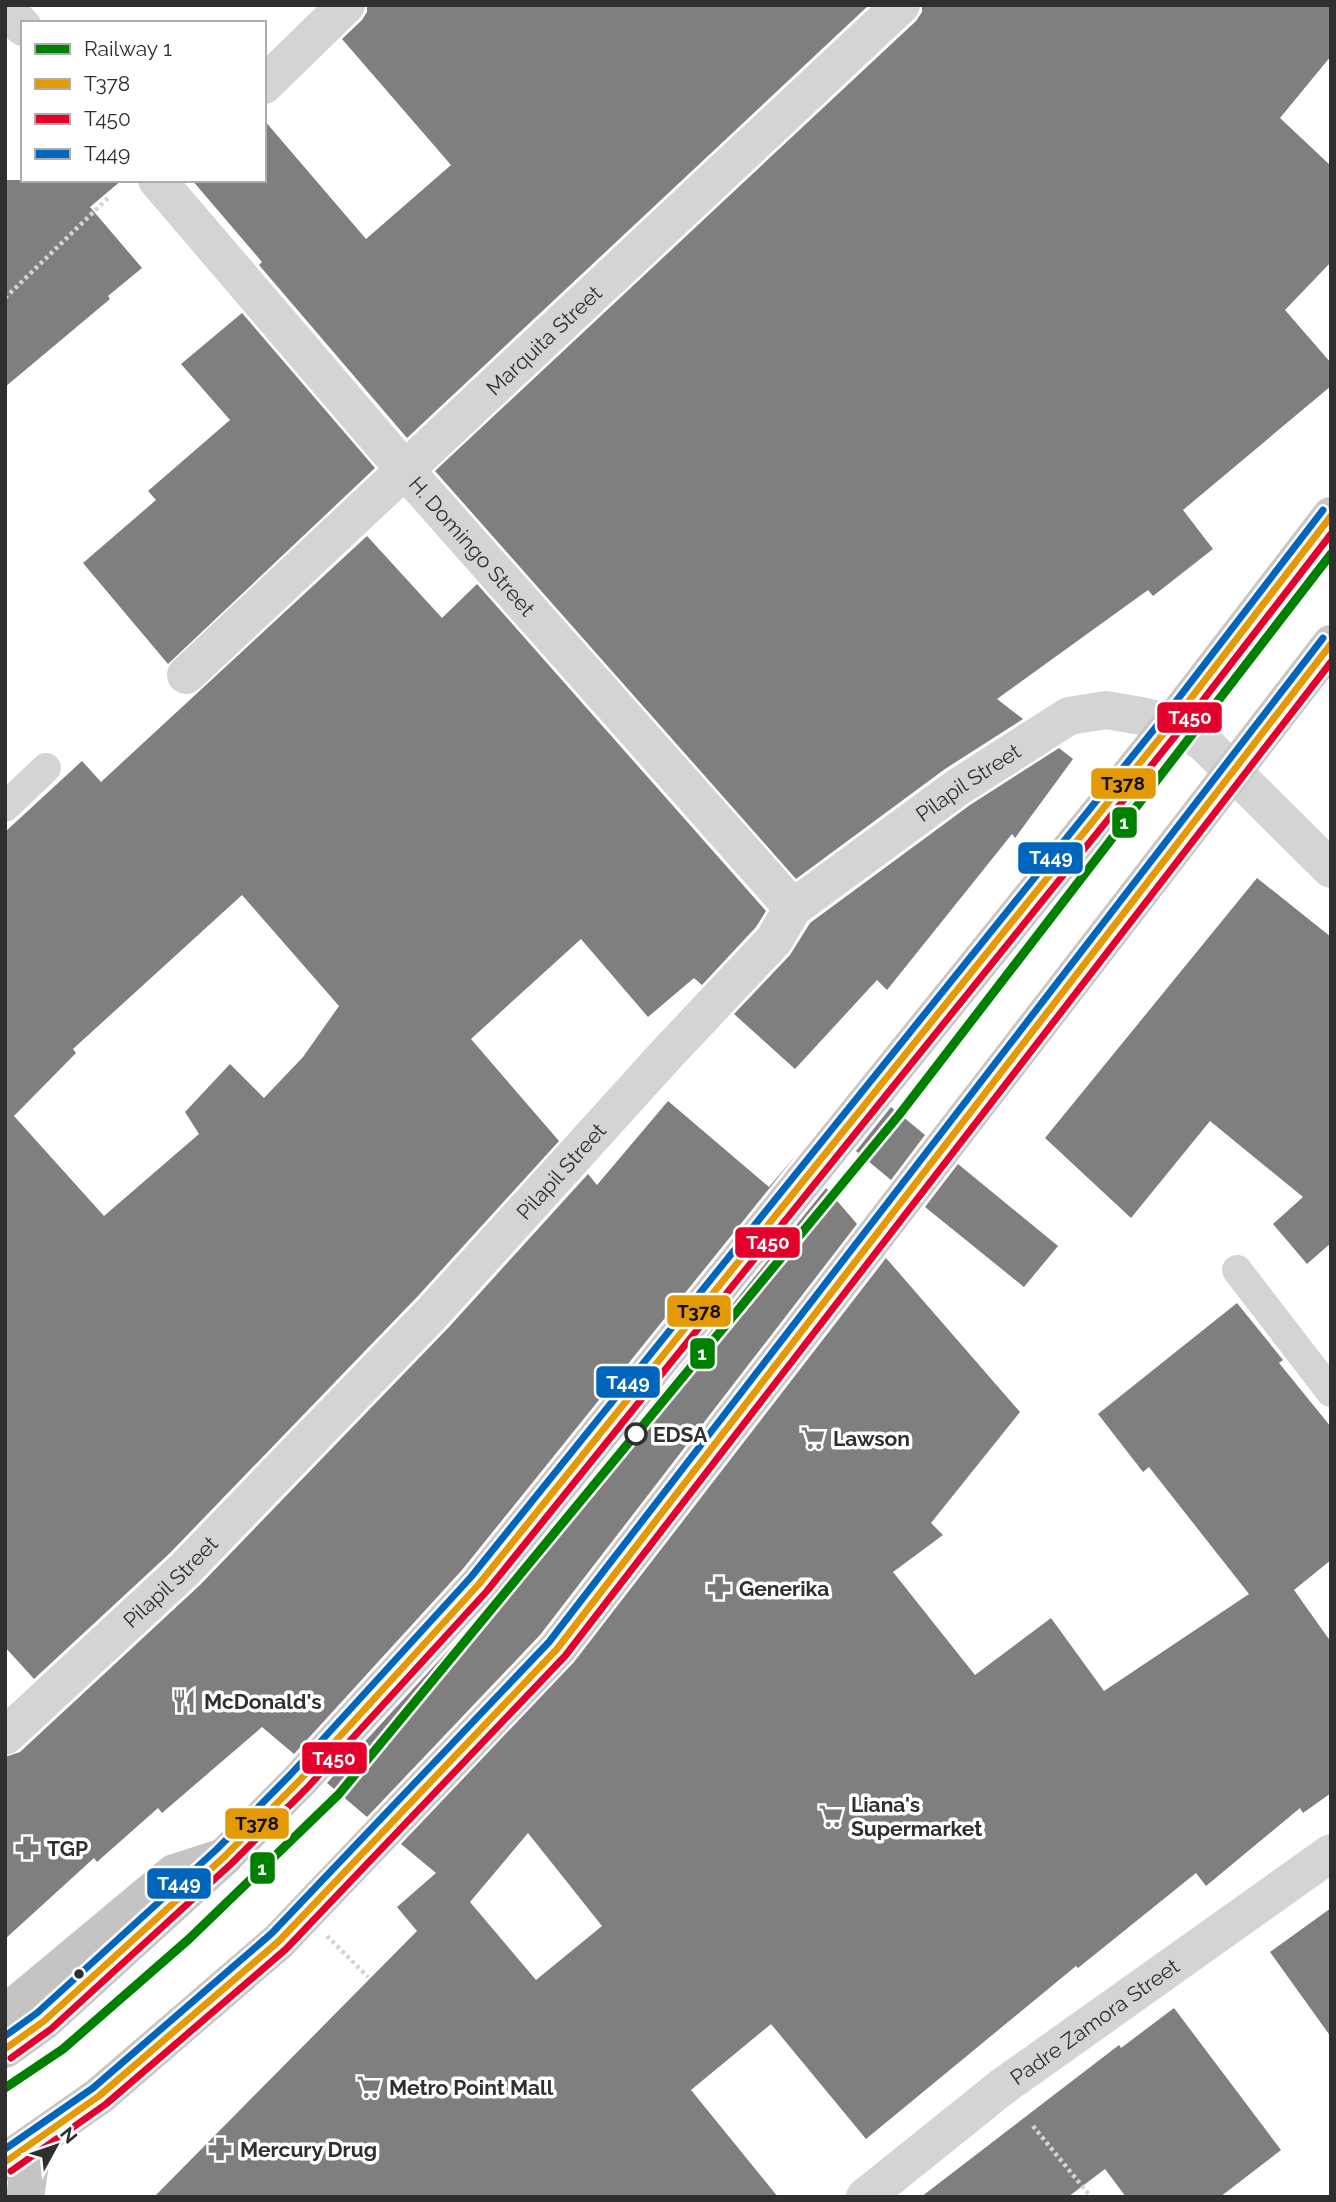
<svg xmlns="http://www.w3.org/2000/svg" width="1336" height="2202" font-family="Raleway,sans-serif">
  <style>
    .building { fill: #7f7f7f; fill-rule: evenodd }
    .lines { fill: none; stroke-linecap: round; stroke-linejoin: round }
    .path { stroke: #d4d4d4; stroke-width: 4.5; stroke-dasharray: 3.5 3.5; stroke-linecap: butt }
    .service { stroke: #d4d4d4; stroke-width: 30 }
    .minor { stroke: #d4d4d4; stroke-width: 38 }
    .tertiary { stroke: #d4d4d4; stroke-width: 38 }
    .primary { stroke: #c7c7c7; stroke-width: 38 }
    .trunk { stroke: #c4c4c4; stroke-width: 38 }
    .path-bridge { stroke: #d4d4d4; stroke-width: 4.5; stroke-dasharray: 3.5 3.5; stroke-linecap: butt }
    .bus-1-casing { stroke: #fff; stroke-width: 12 }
    .bus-2-casing { stroke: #fff; stroke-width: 12 }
    .bus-3-casing { stroke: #fff; stroke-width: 12 }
    .bus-1 { stroke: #e39a05; stroke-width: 7 }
    .bus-2 { stroke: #e4002b; stroke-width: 7 }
    .bus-3 { stroke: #0065bd; stroke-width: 7 }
    .rail-1-casing { stroke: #fff; stroke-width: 14 }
    .rail-1 { stroke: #008000; stroke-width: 9 }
    .stop-dot { fill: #fff; stroke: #2f2f2f; stroke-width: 3.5 }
    .bus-dot { fill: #2f2f2f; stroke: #fff; stroke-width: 2.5 }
    .labels { text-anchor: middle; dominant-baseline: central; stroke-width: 7; stroke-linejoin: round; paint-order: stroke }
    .street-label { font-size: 21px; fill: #2f2f2f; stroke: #fff }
    .stop-label { font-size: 21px; font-weight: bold; fill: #2f2f2f; stroke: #fff; text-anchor: start }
    .poi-label { font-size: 21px; font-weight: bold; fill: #2f2f2f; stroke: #fff; text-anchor: start }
    .line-badge { stroke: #fff; stroke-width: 2.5 }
    .badge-label { font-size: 19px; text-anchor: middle; font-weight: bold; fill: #fff }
    .pale-badge-label { font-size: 19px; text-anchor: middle; font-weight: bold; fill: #111 }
  </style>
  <rect width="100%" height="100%" fill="#fff"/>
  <path class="building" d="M367 5H869L407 438 259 265 262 262 192 180H264V120L366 239 451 165 342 39 362 20 367 12Z
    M922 5H1331V56L1280 118 1331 166V262L1285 310 1331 363V386L1183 510 1213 549 1153 596 1148 590 997 699 1023 719 945 769 796 879 435 471 916 21 922 12Z
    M5 180H122L90 207 142 268 108 296 110 299 5 387Z
    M242 313 375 468 168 664 83 563 156 500 148 491 230 420 181 364Z
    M367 536 442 618 477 584 766 911 756 927 702 985 694 978 648 1017 581 939 471 1039 559 1141 417 1297 169 1554 34 1679 5 1647V832L82 761 101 782ZM242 895 339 1006 303 1057 264 1098 230 1064 185 1112 199 1134 104 1216 14 1116 76 1053 73 1049Z
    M1059 748 1073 759 1015 838 1012 834 887 990 877 980 795 1069 734 1014 790 955 810 923 970 805Z
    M1257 878 1331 937V1243L1307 1264 1273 1224 1303 1197 1210 1121 1131 1218 1045 1138Z
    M668 1101 769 1187 797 1154 462 1570 294 1754 262 1727 162 1813 158 1808 97 1862 94 1858 5 1939V1757L20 1752 200 1585 449 1327 588 1174 597 1185Z
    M891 1107 925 1135 891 1180 856 1151Z
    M958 1164 1058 1246 1024 1287 925 1207Z
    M826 1188 857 1224 540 1635 367 1817 327 1783 496 1598Z
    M886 1258 1020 1412 931 1523 943 1535 893 1572 975 1675 1051 1618 1104 1691 1249 1594 1149 1467 1143 1472 1098 1414 1237 1303 1283 1360 1279 1363 1331 1427V1560L1294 1590 1331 1642V1793L1303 1813 1300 1808 1206 1886 1196 1873 1078 1968 1076 1966 866 2139 771 2024 691 2090 778 2197H154L417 1931 397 1907 436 1873 401 1844 574 1662ZM528 1833 602 1926 536 1980 470 1902Z
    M1331 1908V2037L1270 1952Z
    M1174 2008 1281 2150 1220 2197H1126L1105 2169 1068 2197H921L1119 2045 1121 2048Z"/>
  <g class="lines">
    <path class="path" d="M5 298 110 196
      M1033 2126 1091 2197"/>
    <path class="service" d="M5 807 46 768
      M1237 1270 1331 1392"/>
    <g class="minor">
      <path d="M5 8 23 27"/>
      <path d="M264 85 346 5"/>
      <path id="s1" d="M157 180 405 470 793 908"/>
      <path id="s2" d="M186 675 901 5"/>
      <path id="s3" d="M5 1736 184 1570 433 1312 664 1057 774 940 793 908 958 787 1069 716 1106 710 1141 716 1172 723 1204 743 1331 869"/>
    </g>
    <path class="tertiary" id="s4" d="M865 2197 1002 2087 1331 1853"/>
    <path class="primary" d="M5 2049 44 2021 224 1857 299 1781 479 1584 1172 723 1331 516
      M5 2162 99 2096 279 1941 557 1649 1331 644"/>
    <path class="trunk" d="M5 2014 174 1873 224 1857
      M25 2197 33 2143"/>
    <path class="path-bridge" d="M327 1936 368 1977"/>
    <g class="bus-1-casing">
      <path id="bus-1" d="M5 2049 44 2021 224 1857 299 1781 479 1584 1172 723 1331 516
        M5 2162 99 2096 279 1941 557 1649 1331 644"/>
    </g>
    <g class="bus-2-casing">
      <path id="bus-2" d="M11 2058 51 2029 231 1864 307 1788 487 1591 1180 730 1331 534
        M11 2171 106 2104 286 1949 565 1656 1331 662"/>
    </g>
    <g class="bus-3-casing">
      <path id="bus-3" d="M5 2036 37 2013 217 1849 291 1774 471 1577 1164 717 1323 510
        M5 2149 93 2088 272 1933 549 1642 1323 638"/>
    </g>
    <use href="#bus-1" class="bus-1"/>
    <use href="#bus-2" class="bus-2"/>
    <use href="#bus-3" class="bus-3"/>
    <g class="rail-1-casing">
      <path id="rail-1" d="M5 2088 63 2049 189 1939 339 1794 899 1115 1331 554"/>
    </g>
    <use href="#rail-1" class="rail-1"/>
  </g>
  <defs>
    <g id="supermarket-bare" transform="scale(1.89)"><path d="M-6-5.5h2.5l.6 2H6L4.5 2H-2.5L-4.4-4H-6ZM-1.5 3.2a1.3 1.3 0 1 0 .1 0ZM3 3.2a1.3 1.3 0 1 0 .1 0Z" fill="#787878" stroke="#fff" stroke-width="2.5" paint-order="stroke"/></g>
    <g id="pharmacy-bare" transform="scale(1.89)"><path d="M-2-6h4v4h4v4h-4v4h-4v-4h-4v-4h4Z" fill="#787878" stroke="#fff" stroke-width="2.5" paint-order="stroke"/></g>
    <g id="restaurant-bare" transform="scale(1.89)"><path d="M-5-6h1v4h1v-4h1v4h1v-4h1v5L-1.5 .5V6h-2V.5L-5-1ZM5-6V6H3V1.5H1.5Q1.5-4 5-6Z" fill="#787878" stroke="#fff" stroke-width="2.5" paint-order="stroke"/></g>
  </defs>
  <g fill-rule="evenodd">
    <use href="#supermarket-bare" x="813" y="1438"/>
    <use href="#pharmacy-bare" x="719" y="1588"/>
    <use href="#restaurant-bare" x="184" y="1701"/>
    <use href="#supermarket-bare" x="831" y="1816"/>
    <use href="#pharmacy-bare" x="27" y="1848"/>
    <use href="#supermarket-bare" x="369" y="2087"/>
    <use href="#pharmacy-bare" x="220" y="2149"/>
  </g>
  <circle class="stop-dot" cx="636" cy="1434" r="10"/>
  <circle class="bus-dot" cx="79" cy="1974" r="6"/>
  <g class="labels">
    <g class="street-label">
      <text stroke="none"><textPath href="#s2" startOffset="490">Marquita Street</textPath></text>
      <text stroke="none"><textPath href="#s1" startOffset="483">H. Domingo Street</textPath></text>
      <text stroke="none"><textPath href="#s3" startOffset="1360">Pilapil Street</textPath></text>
      <text stroke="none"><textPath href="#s3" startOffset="793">Pilapil Street</textPath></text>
      <text stroke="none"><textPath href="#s3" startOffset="226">Pilapil Street</textPath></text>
      <text stroke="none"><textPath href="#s4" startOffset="289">Padre Zamora Street</textPath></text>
    </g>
    <g class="stop-label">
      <text x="653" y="1434">EDSA</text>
    </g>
    <g class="poi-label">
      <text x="833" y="1438">Lawson</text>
      <text x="739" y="1588">Generika</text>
      <text x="204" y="1701">McDonald's</text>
      <text x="851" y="1804">Liana's<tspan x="851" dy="24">Supermarket</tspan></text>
      <text x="47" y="1848">TGP</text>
      <text x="389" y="2087">Metro Point Mall</text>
      <text x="240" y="2149">Mercury Drug</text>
    </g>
  </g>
  <g class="line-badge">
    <rect x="1156" y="701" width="67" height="33" rx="7" fill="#e4002b"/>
    <rect x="1090" y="767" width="67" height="33" rx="7" fill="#e39a05"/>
    <rect x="1111" y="806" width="27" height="33" rx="7" fill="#008000"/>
    <rect x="1017" y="841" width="67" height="34" rx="7" fill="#0065bd"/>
    <rect x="734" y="1226" width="67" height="33" rx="7" fill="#e4002b"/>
    <rect x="666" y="1294" width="66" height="34" rx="7" fill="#e39a05"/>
    <rect x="689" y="1337" width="27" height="33" rx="7" fill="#008000"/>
    <rect x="595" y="1365" width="66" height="34" rx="7" fill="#0065bd"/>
    <rect x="301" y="1741" width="67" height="34" rx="7" fill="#e4002b"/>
    <rect x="224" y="1807" width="66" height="33" rx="7" fill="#e39a05"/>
    <rect x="249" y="1851" width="27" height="34" rx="7" fill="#008000"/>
    <rect x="146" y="1867" width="66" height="33" rx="7" fill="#0065bd"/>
  </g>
  <g class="badge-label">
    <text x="1190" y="724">T450</text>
    <text x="1124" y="829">1</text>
    <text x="1051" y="864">T449</text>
    <text x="768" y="1249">T450</text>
    <text x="702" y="1360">1</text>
    <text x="628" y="1389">T449</text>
    <text x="334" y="1765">T450</text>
    <text x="262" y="1875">1</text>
    <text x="179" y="1890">T449</text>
  </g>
  <g class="pale-badge-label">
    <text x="1123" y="790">T378</text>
    <text x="699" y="1318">T378</text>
    <text x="257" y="1830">T378</text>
  </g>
  <rect width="1336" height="2202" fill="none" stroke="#2f2f2f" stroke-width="14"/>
  <rect x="21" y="21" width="245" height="161" fill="#ffffff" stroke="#acacac" stroke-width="2"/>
  <rect x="35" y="44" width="35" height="10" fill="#008000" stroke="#acacac" stroke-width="2"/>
  <text x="84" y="56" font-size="21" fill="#2f2f2f">Railway 1</text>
  <rect x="35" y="79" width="35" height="10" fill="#e39a05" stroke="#acacac" stroke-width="2"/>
  <text x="84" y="91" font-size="21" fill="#2f2f2f">T378</text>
  <rect x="35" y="114" width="35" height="10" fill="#e4002b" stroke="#acacac" stroke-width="2"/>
  <text x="84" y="126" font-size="21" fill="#2f2f2f">T450</text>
  <rect x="35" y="149" width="35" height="10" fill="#0065bd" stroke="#acacac" stroke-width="2"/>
  <text x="84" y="161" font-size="21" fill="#2f2f2f">T449</text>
  <g transform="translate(56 2146) rotate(50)" stroke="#ffffff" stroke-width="5" paint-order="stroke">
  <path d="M0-5L12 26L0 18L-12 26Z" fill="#2f2f2f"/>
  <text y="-10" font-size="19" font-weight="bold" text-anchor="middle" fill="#2f2f2f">N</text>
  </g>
</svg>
